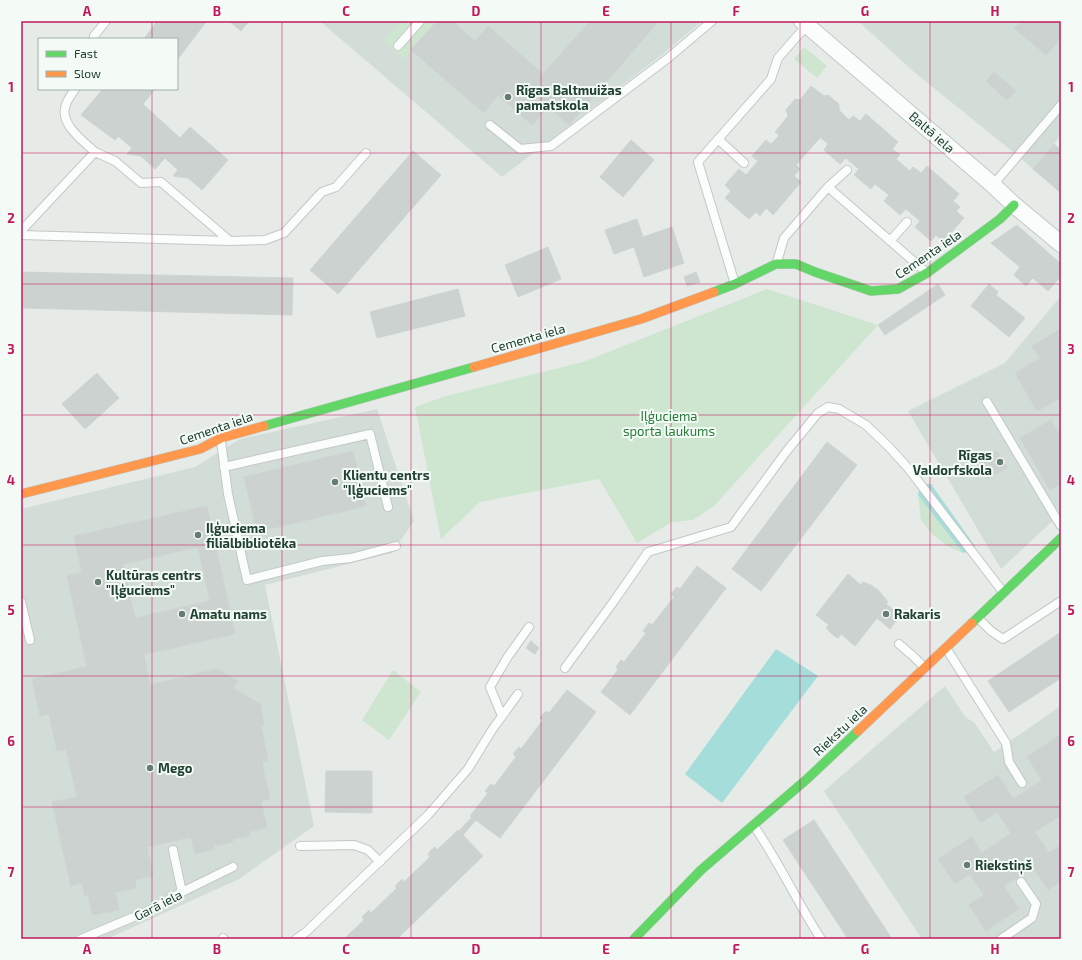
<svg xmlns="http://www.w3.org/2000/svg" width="1082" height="960" font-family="'Exo 2',sans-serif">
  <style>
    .built { fill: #d3ddd7 }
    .green { fill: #cee5d0 }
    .water { fill: #a4ddda }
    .building { fill: #ccd2cf; stroke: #ced4d1; fill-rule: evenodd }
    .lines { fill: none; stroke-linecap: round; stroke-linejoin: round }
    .lane-casing { stroke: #c3c8c5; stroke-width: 10 }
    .street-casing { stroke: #c3c8c5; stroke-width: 18 }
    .fast-casing { stroke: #bfc7c3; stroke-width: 10 }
    .slow-casing { stroke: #bfc7c3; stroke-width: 10 }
    .lane { stroke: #fbfcfc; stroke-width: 8 }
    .street { stroke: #fbfcfc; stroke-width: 16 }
    .fast { stroke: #63d668; stroke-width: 9 }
    .slow { stroke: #ff974d; stroke-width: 9 }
    .grid { fill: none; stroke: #c2185b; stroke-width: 1; stroke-opacity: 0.55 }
    .poi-dot { fill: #667c72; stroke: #f4faf6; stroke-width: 1.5 }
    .labels { text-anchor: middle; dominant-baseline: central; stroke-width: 4; stroke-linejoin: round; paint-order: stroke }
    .poi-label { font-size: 13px; font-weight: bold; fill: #214132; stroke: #f4faf6; text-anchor: start }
    .street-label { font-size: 13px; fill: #214132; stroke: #f4faf6 }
    .park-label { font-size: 13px; fill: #287b38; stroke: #f4faf6 }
    .neatline { fill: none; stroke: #c2185b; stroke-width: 1.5 }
    .grid-label { font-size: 13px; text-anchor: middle; font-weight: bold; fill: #c2185b }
  </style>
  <rect width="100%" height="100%" fill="#e6ebe8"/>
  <path class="built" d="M324 21H702L663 54 552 139 502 177 322 23Z
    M858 21H1061V135L1033 169 1018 156 914 72Z
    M1061 296V513L1001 569 908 411 1005 363Z
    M377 409 414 521 392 553 265 585 314 826 239 879 107 939H21V509L195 467 240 439Z
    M945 686 966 718 974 722 994 752 1061 706V939H922L824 791Z"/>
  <path class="green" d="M401 21H437L404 59 383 41Z
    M804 47 827 66 817 78 794 59Z
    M767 289 878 325 714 506 693 520 672 522 637 543 599 479 480 502 441 539 415 407 446 396 583 362Z
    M918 495 963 553 947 546 931 533 921 520Z
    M393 670 421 692 389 740 362 720Z"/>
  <path class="water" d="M920 484H931L975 546 971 551 963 553 918 495Z
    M776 649 818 676 722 803 685 774Z"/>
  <path class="building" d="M155 21H205L206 22 177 60V39H144L155 24Z
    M229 21H249L241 31Z
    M437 21H452L475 41 488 26 543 74 590 21H659L569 125 548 107 532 125 498 95 484 113 411 50Z
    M1021 21H1061V38L1046 55 1014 28Z
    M994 72 1016 91 1007 100 986 81Z
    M811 86 824 96 828 95 839 104V110L842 113 802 158 778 137 779 135 775 132 788 116 786 110 795 99 800 100Z
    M103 89H124L144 105 115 140 81 115Z
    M124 89H155L143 104Z
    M144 105 180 138 190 127 228 160 202 190 188 178 173 176 178 170 165 158 155 169 141 156 127 154 132 148 118 136Z
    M842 113 849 120 853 116 860 121 866 114 898 142 892 149 900 155 896 159 910 171 913 167 921 173 927 166 959 194 953 201 960 207 956 211 964 218 943 242 936 235 931 241 915 227 920 221 906 209 900 215 884 201 889 195 875 184 871 189 854 175 859 169 855 166 846 158 840 164 824 150 828 144 820 137Z
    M778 137 802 158 796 165 800 169 794 176 801 182 773 215 766 208 760 216 756 212 749 219 725 198 731 191 725 185 739 169 746 175 758 161 752 156 766 140 771 144Z
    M631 140 654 160 623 197 600 177Z
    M1054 144 1061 150V193L1033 169Z
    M413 151 441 175 338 294 310 270Z
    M637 219 643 237 672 227 684 263 644 277 634 247 614 254 605 230Z
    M1017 225 1061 264V276L1048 291 1033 278 1026 286 1014 275 1020 267 991 243Z
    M548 247 561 279 518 297 505 265Z
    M21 272 293 278 292 315 21 308Z
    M696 272 700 282 687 286 684 277Z
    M938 284 945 295 885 335 878 325Z
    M989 284 998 292 996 295 1025 318 1009 337 971 306Z
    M458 289 465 316 377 338 370 312Z
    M1061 329V398L1037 411 1015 373 1040 358 1032 346Z
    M97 373 119 398 85 429 62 404Z
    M1051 420 1058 432 1061 430V484L1050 490 1020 438Z
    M827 442 857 465 761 591 732 569Z
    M353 451 366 506 257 532 244 477Z
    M997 451 1007 468 987 479 978 462Z
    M207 506 235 634 87 667 67 576 82 573 74 536ZM198 547 210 601 135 618 123 564Z
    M697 566 726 588 630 715 601 692 618 670 616 667 618 664 621 660 624 662 646 633 643 631 649 623 652 625 674 597 671 594 677 587 680 589Z
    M848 574 861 585 863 582 871 585 878 590 888 602 886 604 900 615 890 629 877 618 855 646 841 634 838 638 834 636 826 628 829 625 816 615Z
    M1061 632V678L1009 712 988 681Z
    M531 641 539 648 535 654 526 648Z
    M144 654 150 685 217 669 238 681 233 688 260 704 264 725 261 726 268 761 262 763 270 799 261 801 267 828 249 832 250 836 232 839 233 842 214 846V849L195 854 191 837 147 847 153 876 135 880 136 888 115 892 119 910 92 915 88 895 85 896 82 883 71 886 52 802 77 797 66 749 57 751 49 714 40 716 32 679Z
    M567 690 596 712 500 838 470 816 488 793 485 791 491 784 494 786 516 757 513 754 519 747 521 749 543 720 540 718 543 714 546 711 549 713Z
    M1060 735 1061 737V815L1035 832 1049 853 1061 845V881L1048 890 1033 867 1004 886 1019 909 986 931 969 905 984 895 970 874 955 884 938 859 972 837 982 853 1011 833 997 812 981 823 964 797 998 775 1013 799 1042 780 1027 757Z
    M326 771H372V813L325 812Z
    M472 817 476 820 463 835 459 831Z
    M814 820 892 939H848L783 840Z
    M458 830 483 856 397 939H344L364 920 362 917 369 910 371 913 397 888 395 886 402 879 404 882 430 857 428 854 431 850 435 847 437 850Z"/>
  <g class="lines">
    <g class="lane-casing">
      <path id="lane" d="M94 39V36L106 21
        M398 46 420 21
        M75 89C71 95 66 101 65 108 61 125 84 142 95 152
        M490 125 520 149 551 146 667 59 712 21
        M718 139 744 163
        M993 185 1061 105
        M828 187 847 170
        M21 231 95 152 115 161 141 183 161 182 230 241
        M21 235 230 241 265 240 284 233 322 192 336 187 366 153
        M890 241 907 222
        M777 262 784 238 828 187 926 272
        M735 284 698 162 771 79 778 58 807 25
        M987 402 1056 518 1061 526
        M221 441 228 494 247 580 322 561 351 558 396 546
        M224 467 370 434 388 507
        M21 602 30 640
        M978 618 991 631 1003 639 1061 601
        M899 644 913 656 924 667
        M946 648 1006 743 1009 762 1022 783
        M565 668 614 601 648 552 731 527 786 452 818 413 828 407 839 409 866 425 889 447 908 468 1003 592
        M502 716 490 687 507 658 529 627
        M754 826C779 862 797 902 821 939
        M300 846 354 845 368 850 380 862
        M173 850 182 892
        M223 938 224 939
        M81 939 148 911 182 892 233 867
        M296 939 306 932 428 815 468 769 492 730 518 694
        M1001 939 1032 918 1036 904 1021 882"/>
    </g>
    <g class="street-casing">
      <path id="street" d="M802 21 993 185 1014 205 1061 244"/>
    </g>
    <g class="fast-casing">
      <path id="fast" d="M714 292 735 284 776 264H796L815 272 871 291 898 289 927 273 1000 219 1014 205
        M264 426 474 367
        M972 623 1061 538
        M634 939 701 870 807 779 858 731"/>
    </g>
    <g class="slow-casing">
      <path id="slow" d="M474 367 641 319 714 292
        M21 494 200 449 221 438 264 426
        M858 731 972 623"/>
    </g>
    <use href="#lane" class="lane"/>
    <use href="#street" class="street"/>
    <use href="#fast" class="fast"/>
    <use href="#slow" class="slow"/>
  </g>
  <path class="grid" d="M152 21V39M282 21V939M411 21V939M541 21V939M671 21V939M800 21V939M930 21V939M152 89V939M21 153H1061M21 284H1061M21 415H1061M21 545H1061M21 676H1061M21 807H1061"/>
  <g class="poi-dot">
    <circle cx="508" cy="97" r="4"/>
    <circle cx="1000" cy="462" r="4"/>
    <circle cx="335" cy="482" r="4"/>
    <circle cx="198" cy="535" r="4"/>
    <circle cx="98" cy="582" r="4"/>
    <circle cx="182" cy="614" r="4"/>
    <circle cx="886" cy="614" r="4"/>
    <circle cx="150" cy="768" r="4"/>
    <circle cx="967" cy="865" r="4"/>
  </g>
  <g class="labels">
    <g class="poi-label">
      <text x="516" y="90">Rīgas Baltmuižas<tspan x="516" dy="15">pamatskola</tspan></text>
      <text x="992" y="455" text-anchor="end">Rīgas<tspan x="992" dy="15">Valdorfskola</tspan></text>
      <text x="343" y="475">Klientu centrs<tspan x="343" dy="15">"Iļģuciems"</tspan></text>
      <text x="206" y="528">Iļģuciema<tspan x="206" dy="15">filiālbibliotēka</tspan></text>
      <text x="106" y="575">Kultūras centrs<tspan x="106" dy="15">"Iļģuciems"</tspan></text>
      <text x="190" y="614">Amatu nams</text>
      <text x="894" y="614">Rakaris</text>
      <text x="158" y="768">Mego</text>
      <text x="975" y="865">Riekstiņš</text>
    </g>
    <g class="street-label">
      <text transform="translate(932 132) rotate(41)">Baltā iela</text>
      <text transform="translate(928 254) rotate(-34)">Cementa iela</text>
      <text transform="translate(528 338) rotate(-16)">Cementa iela</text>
      <text transform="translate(216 428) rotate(-19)">Cementa iela</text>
      <text transform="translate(840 730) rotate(-43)">Riekstu iela</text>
      <text transform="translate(158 905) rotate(-27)">Garā iela</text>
    </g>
    <g class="park-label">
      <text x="669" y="416">Iļģuciema<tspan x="669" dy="15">sporta laukums</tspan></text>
    </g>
  </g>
  <rect width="1082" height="960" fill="none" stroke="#f4faf6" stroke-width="44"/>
  <rect x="38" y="38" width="140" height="52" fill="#f4faf6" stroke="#a0b0a8"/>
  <rect x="46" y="51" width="20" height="6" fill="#63d668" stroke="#a0b0a8"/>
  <text x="74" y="58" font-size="12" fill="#214132">Fast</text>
  <rect x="46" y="71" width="20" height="6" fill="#ff974d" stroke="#a0b0a8"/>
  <text x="74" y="78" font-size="12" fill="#214132">Slow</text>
  <rect x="22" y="22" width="1038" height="916" class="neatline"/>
  <g class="grid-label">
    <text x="87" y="16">A</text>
    <text x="217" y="16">B</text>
    <text x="346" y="16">C</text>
    <text x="476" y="16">D</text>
    <text x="606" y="16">E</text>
    <text x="736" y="16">F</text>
    <text x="865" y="16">G</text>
    <text x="995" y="16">H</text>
    <text x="11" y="92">1</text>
    <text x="1071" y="92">1</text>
    <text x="11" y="223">2</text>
    <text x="1071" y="223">2</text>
    <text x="11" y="354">3</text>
    <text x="1071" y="354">3</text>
    <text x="11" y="485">4</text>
    <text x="1071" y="485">4</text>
    <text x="11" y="615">5</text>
    <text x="1071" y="615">5</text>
    <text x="11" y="746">6</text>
    <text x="1071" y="746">6</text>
    <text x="11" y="877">7</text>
    <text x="1071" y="877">7</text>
    <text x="87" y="954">A</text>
    <text x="217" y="954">B</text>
    <text x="346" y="954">C</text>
    <text x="476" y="954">D</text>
    <text x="606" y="954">E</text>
    <text x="736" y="954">F</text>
    <text x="865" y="954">G</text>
    <text x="995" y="954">H</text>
  </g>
</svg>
